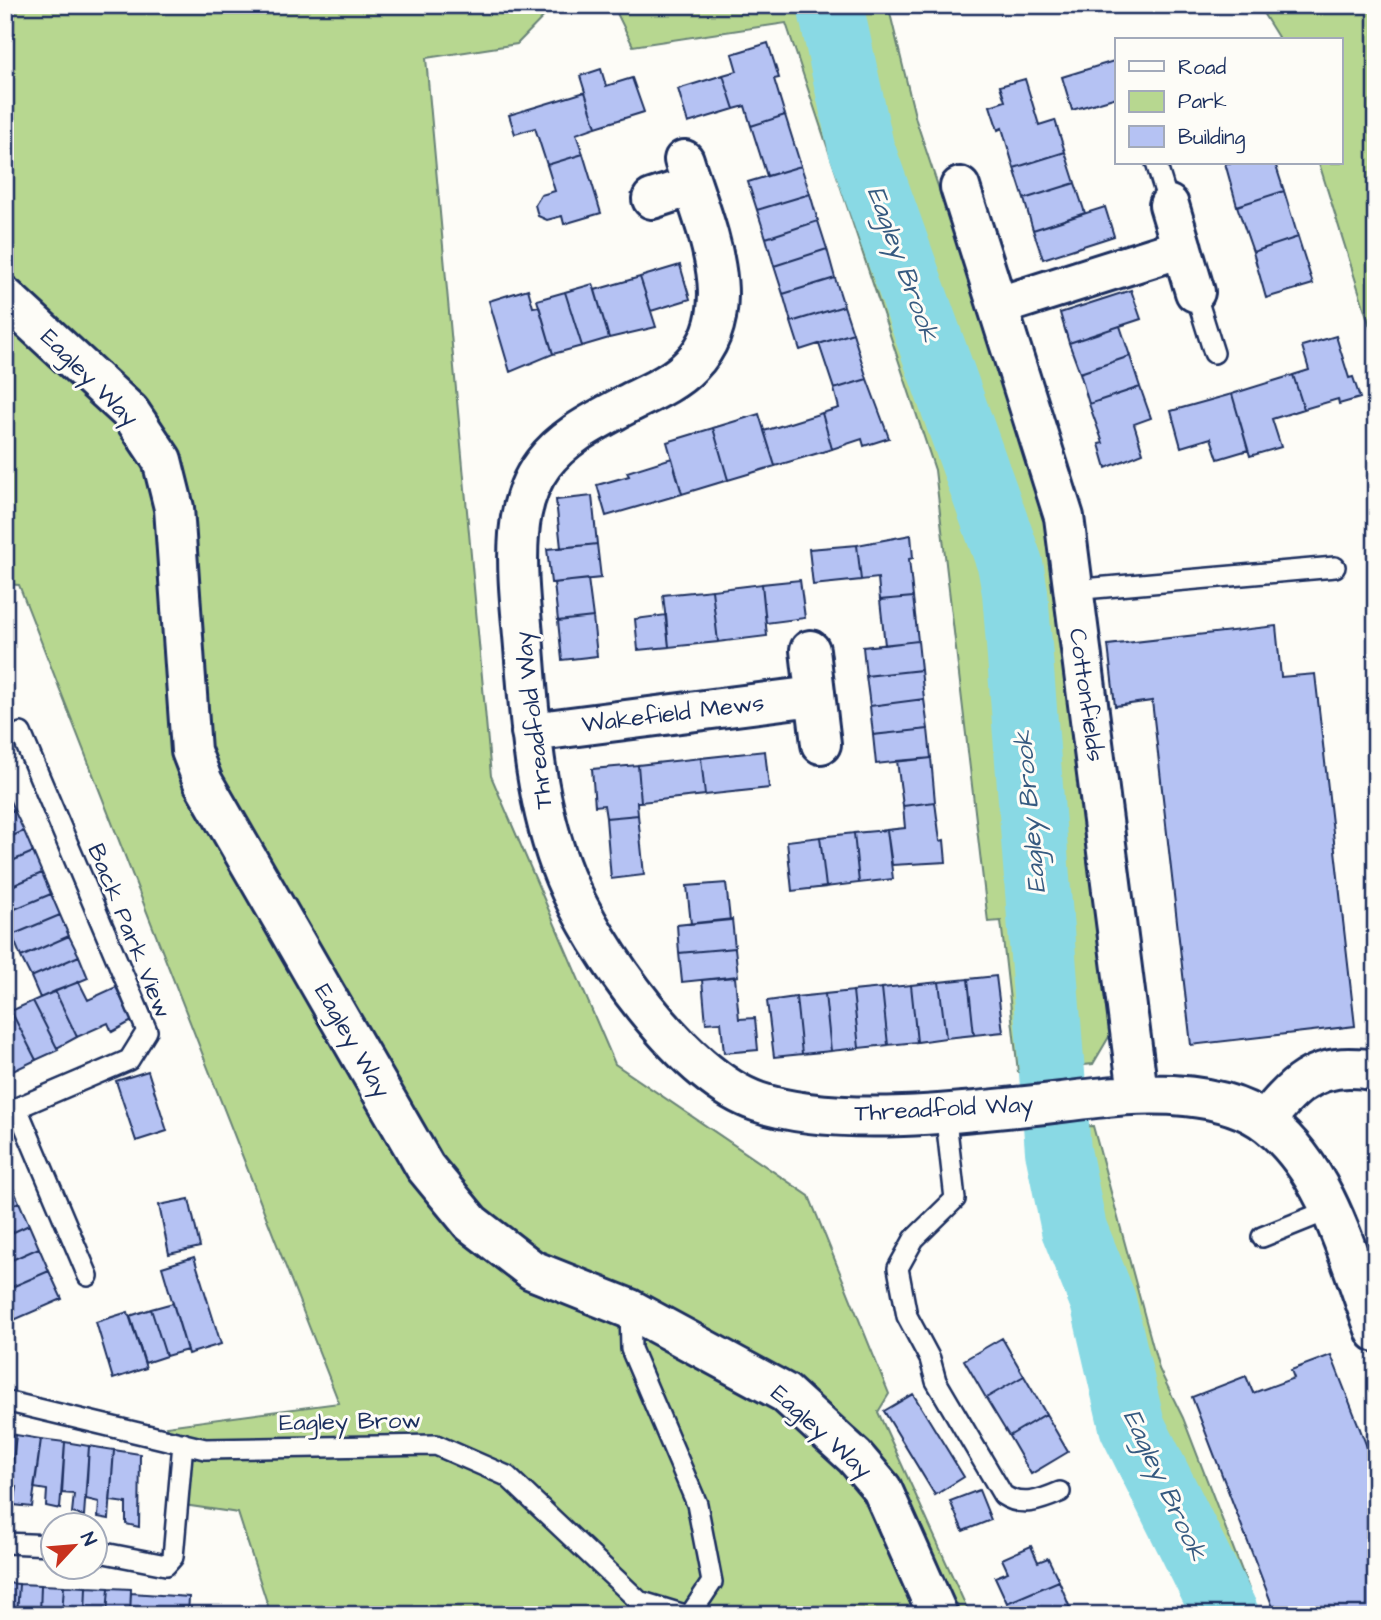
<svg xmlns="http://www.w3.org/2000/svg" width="1381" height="1620" font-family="'Architects Daughter',sans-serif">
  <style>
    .green { fill: #b7d790; stroke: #698377; stroke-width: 2 }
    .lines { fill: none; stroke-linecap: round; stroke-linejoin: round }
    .river { stroke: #89d9e4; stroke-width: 66 }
    .building { fill: #b5c2f3; stroke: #1b2f5e; stroke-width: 2 }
    .service-casing { stroke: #1b2f5e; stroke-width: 24 }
    .minor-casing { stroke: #1b2f5e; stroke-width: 44 }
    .service { stroke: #fdfcf7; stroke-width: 19 }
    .minor { stroke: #fdfcf7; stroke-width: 38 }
    .labels { text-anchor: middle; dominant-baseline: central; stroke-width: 6; stroke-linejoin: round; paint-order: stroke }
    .street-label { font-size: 24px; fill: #1b2f5e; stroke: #fdfcf7 }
    .water-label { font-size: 26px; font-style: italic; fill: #365a80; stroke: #fdfcf7 }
  </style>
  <rect width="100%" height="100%" fill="#fdfcf7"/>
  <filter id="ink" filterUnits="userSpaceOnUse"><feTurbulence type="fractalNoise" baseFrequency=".0143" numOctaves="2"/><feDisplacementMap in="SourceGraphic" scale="14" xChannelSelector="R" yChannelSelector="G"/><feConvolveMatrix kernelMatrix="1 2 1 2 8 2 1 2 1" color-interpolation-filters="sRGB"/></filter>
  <g filter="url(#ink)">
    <path class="green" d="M5 5H555L517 44 426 58 491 776 615 1064 809 1196 889 1394 878 1412 970 1615H271L238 1513 184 1505 166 1426 339 1403 19 585 5 584Z
      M613 5H888L916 120 1049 520 1113 1030 1093 1064 1018 1072 1001 921 988 922 935 470 786 23 633 46Z
      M1258 5H1376V346L1319 163H1341V40H1275L1278 37Z
      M1093 1126 1159 1369 1183 1418 1259 1615H1200L1177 1549 1135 1492V1463L1101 1390 1105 1367 1030 1129Z"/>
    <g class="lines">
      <path class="river" d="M830 5 861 147 1010 564 1015 592 1058 1151 1074 1229 1103 1301 1132 1426 1226 1615"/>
    </g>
    <path class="building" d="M768 43 779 78 774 79 785 115 751 126 745 106 734 109 723 75 737 71 732 54Z
      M1117 60V97L1072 110 1062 77Z
      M601 69 606 86 632 78 644 112 596 127 580 76Z
      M723 75 734 109 688 123 678 89Z
      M1025 79 1039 125 1055 120 1065 152 1014 168 1002 128 998 130 990 106 1005 101 1000 86Z
      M585 92 596 127 576 134 583 154 547 165 535 128 515 134 509 115Z
      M785 115 801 166 767 176 751 126Z
      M1065 152 1075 183 1024 199 1014 168Z
      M583 154 601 213 564 224 562 216 547 220 538 216 535 205 541 195 555 191 547 165Z
      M1225 163H1275L1284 191 1237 206Z
      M801 166 810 194 757 210 748 182Z
      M1075 183 1085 213 1033 230 1024 199Z
      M1284 191 1298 237 1253 252 1237 206Z
      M810 194 818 221 766 238 757 210Z
      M1105 207 1114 236 1043 259 1033 230Z
      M818 221 827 249 774 266 766 238Z
      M1298 237 1313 284 1266 298 1253 252Z
      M827 249 835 278 783 294 774 266Z
      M680 265 690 299 651 311 640 277Z
      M640 277 656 327 609 338 595 290Z
      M835 278 844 306 791 322 783 294Z
      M593 284 609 338 582 346 565 292Z
      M528 289 533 307 539 306 553 354 510 372 489 301Z
      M1131 290 1141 319 1069 343 1060 313Z
      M565 292 582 346 553 354 537 300Z
      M844 306 853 333 800 350 791 322Z
      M1120 326 1130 356 1080 373 1069 343Z
      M853 333 867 379 834 389 819 344Z
      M1336 336 1349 378 1353 377 1360 398 1339 404 1338 399 1304 409 1293 375 1309 370 1302 346Z
      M1130 356 1140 387 1089 404 1080 373Z
      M1293 375 1304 409 1272 419 1281 447 1250 456 1232 394Z
      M867 379 889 438 864 446 862 439 832 449 822 413 839 408 834 389Z
      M1140 387 1151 418 1134 424 1143 453 1106 468 1099 444 1103 443 1089 404Z
      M1232 394 1248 450 1218 459 1211 438 1181 447 1171 411Z
      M822 413 832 449 775 466 764 431Z
      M759 414 775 466 728 480 713 428Z
      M713 428 728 480 682 494 667 442Z
      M672 458 682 494 606 516 597 485 629 476 627 472Z
      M592 496 597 544 561 548 556 500Z
      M911 535 913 558 909 559 913 597 880 600 878 578 861 580 857 545Z
      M597 544 601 578 551 583 547 549Z
      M857 545 861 580 813 585 809 549Z
      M588 579 593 617 558 621 554 583Z
      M800 580 805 618 766 623 762 584Z
      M762 584 767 636 718 642 712 590Z
      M712 590 718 642 669 647 663 595Z
      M913 597 918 641 885 645 880 600Z
      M666 615 669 647 638 650 635 619Z
      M593 617 597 656 562 660 558 621Z
      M1276 626 1281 677 1315 674 1355 1026 1191 1045 1152 701 1115 706 1108 645Z
      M918 641 921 670 866 676 863 647Z
      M921 670 924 699 870 706 866 676Z
      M924 699 928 729 873 735 870 706Z
      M928 729 931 758 876 764 873 735Z
      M765 751 769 788 705 795 701 758Z
      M701 758 705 795 641 802 638 765Z
      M931 758 935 802 903 806 897 761Z
      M638 765 641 802H637L638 815 606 818 604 805 595 806 592 769Z
      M5 790 14 810 5 814Z
      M935 802 940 841 944 840 946 862 892 865 887 830 905 828 903 806Z
      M14 810 24 831 5 839V814Z
      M638 815 644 875 611 879 606 818Z
      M887 830 893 879 859 883 854 833Z
      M24 831 33 852 5 864V839Z
      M854 833 859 883 826 887 820 837Z
      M820 837 826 887 792 891 787 841Z
      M33 852 42 873 5 889V864Z
      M42 873 51 894 5 913V889Z
      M726 883 730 920 691 924 687 886Z
      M51 894 60 915 12 935 5 913Z
      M60 915 69 936 21 957 12 935Z
      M732 919 735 948 679 953 677 925Z
      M69 936 79 956 31 977 21 957Z
      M735 948 738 976 682 982 679 953Z
      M79 956 88 978 40 998 31 977Z
      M996 976 1003 1032 974 1035 968 979Z
      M735 977 739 1019 755 1018 758 1050 724 1053 721 1022 706 1023 702 980Z
      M968 979 974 1035 946 1038 939 982Z
      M79 982 88 1000 116 987 132 1021 112 1032 108 1023 77 1037 55 991Z
      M939 982 946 1038 917 1042 911 985Z
      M911 985 917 1042 888 1045 882 988Z
      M882 988 888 1045 859 1048 853 991Z
      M55 991 77 1037 57 1048 33 1001Z
      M853 991 859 1048 831 1051 825 994Z
      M825 994 831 1051 802 1054 796 997Z
      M796 997 802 1054 774 1057 767 1001Z
      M33 1001 58 1050 36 1060 11 1011Z
      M11 1011 36 1060 13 1071 5 1055V1014Z
      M5 1055 13 1071 5 1075Z
      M148 1071 167 1131 136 1141 116 1081Z
      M9 1179 19 1202 5 1209V1181Z
      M189 1199 200 1247 169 1254 159 1205Z
      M19 1202 29 1225 5 1236V1209Z
      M29 1225 39 1248 5 1263V1236Z
      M39 1248 49 1271 5 1290V1263Z
      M194 1257 221 1344 188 1354 162 1267Z
      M49 1271 62 1299 14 1320 5 1300V1290Z
      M173 1303 187 1350 166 1356 151 1309Z
      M151 1309 166 1356 145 1363 130 1316Z
      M128 1312 146 1368 113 1379 96 1322Z
      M1002 1338 1024 1376 986 1398 964 1360Z
      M1331 1355 1376 1470V1615H1276L1192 1397 1246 1376 1253 1393 1294 1378 1291 1370Z
      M1024 1376 1046 1414 1009 1436 986 1398Z
      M913 1394 964 1477 935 1495 884 1411Z
      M1046 1414 1068 1452 1031 1474 1009 1436Z
      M5 1434 16 1435 8 1502H5Z
      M16 1435 41 1439 32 1507 14 1505 17 1487 10 1486Z
      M41 1439 65 1442 60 1509 46 1506 47 1490 34 1488Z
      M65 1442 89 1446 84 1516 72 1513 74 1494 62 1493Z
      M89 1446 114 1450 109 1519 98 1517 99 1502 86 1499Z
      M114 1450 140 1454 139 1527 126 1524V1503L110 1501Z
      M979 1490 991 1520 963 1531 950 1501Z
      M1031 1546 1038 1562 1048 1558 1059 1581 1007 1603 995 1577 1008 1572 1002 1559Z
      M1059 1581 1070 1608 1054 1615H1012L1007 1603Z
      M5 1583 19 1584 17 1615H5Z
      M19 1584 41 1585 40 1615H17Z
      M41 1585 64 1586 62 1615H40Z
      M64 1586 86 1587 85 1615H62Z
      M86 1587 109 1588 107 1615H85Z
      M109 1588 131 1589 130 1615H107Z
      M131 1593 189 1597 188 1615H130Z"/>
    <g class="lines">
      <g class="service-casing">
        <path id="service" d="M1156 163 1169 205
          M1195 292 1214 353
          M1072 590 1335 567
          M17 1108 88 1276
          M945 1111 955 1199 914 1239 898 1268 907 1316 930 1359 936 1381 1003 1495C1022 1508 1041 1500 1060 1492
          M5 1113 129 1060 147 1031 21 733
          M1262 1237 1329 1210
          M630 1309 631 1349 697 1504 712 1582 690 1615
          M5 1401 205 1449 436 1445 507 1476 639 1601 685 1615
          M5 1543 52 1545
          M94 1551 166 1565 173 1557 183 1443"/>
      </g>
      <g class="minor-casing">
        <path id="minor" d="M684 160C703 223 746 309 691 365 674 383 649 393 627 404 596 421 565 435 543 464 528 484 521 509 519 534 516 571 521 610 524 647 530 725 535 805 565 878 595 949 683 1077 758 1102 845 1132 1004 1108 1096 1098 1148 1092 1226 1090 1269 1125 1330 1174 1349 1262 1376 1332
          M960 187 1064 517 1138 1093
          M652 199 692 186
          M1169 205 1195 292
          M5 297 130 412 162 460 174 508 191 751 203 782 425 1167 471 1223 532 1270 630 1309 785 1393 855 1457 882 1489 938 1615
          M999 306 1182 248
          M810 650 821 744
          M531 732 814 696
          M1265 1121C1288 1092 1309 1068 1349 1068 1359 1068 1367 1068 1376 1072"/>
      </g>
      <use href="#service" class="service"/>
      <use href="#minor" class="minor"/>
    </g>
  </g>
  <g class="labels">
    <g class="street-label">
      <text transform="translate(89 378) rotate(45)">Eagley Way</text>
      <text transform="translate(1086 695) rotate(82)">Cottonfields</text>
      <text transform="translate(673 714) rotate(-7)">Wakefield Mews</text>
      <text transform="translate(534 720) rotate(-97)">Threadfold Way</text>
      <text transform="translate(129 931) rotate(68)">Back Park View</text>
      <text transform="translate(352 1041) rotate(60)">Eagley Way</text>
      <text transform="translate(944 1109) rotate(-3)">Threadfold Way</text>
      <text transform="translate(350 1422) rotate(-1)">Eagley Brow</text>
      <text transform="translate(821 1432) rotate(42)">Eagley Way</text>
    </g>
    <g class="water-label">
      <text transform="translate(903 264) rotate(70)">Eagley Brook</text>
      <text transform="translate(1030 812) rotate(-95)">Eagley Brook</text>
      <text transform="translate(1165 1485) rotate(65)">Eagley Brook</text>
    </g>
  </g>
  <rect width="1381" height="1620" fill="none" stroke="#fdfcf7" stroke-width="28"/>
  <rect x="14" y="14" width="1353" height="1592" fill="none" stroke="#1b2f5e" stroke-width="2.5" filter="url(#ink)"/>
  <rect x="1115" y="38" width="228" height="126" fill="#fdfcf7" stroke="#a3aaba" stroke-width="2"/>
  <rect x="1129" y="61" width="35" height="10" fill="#fdfcf7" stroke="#a3aaba" stroke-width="2"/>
  <text x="1178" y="74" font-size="21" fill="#1b2f5e">Road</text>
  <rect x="1129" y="91" width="35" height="21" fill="#b7d790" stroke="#a3aaba" stroke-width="2"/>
  <text x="1178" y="108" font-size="21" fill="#1b2f5e">Park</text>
  <rect x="1129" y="126" width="35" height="21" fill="#b5c2f3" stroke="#a3aaba" stroke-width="2"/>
  <text x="1178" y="144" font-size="21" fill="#1b2f5e">Building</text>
  <g transform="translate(74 1546) rotate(64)"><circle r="33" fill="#fdfcf7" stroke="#a3aaba" stroke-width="2"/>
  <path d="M0-5L12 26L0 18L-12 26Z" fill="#c8321e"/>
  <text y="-10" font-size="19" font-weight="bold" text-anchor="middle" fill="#1b2f5e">N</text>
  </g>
</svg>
